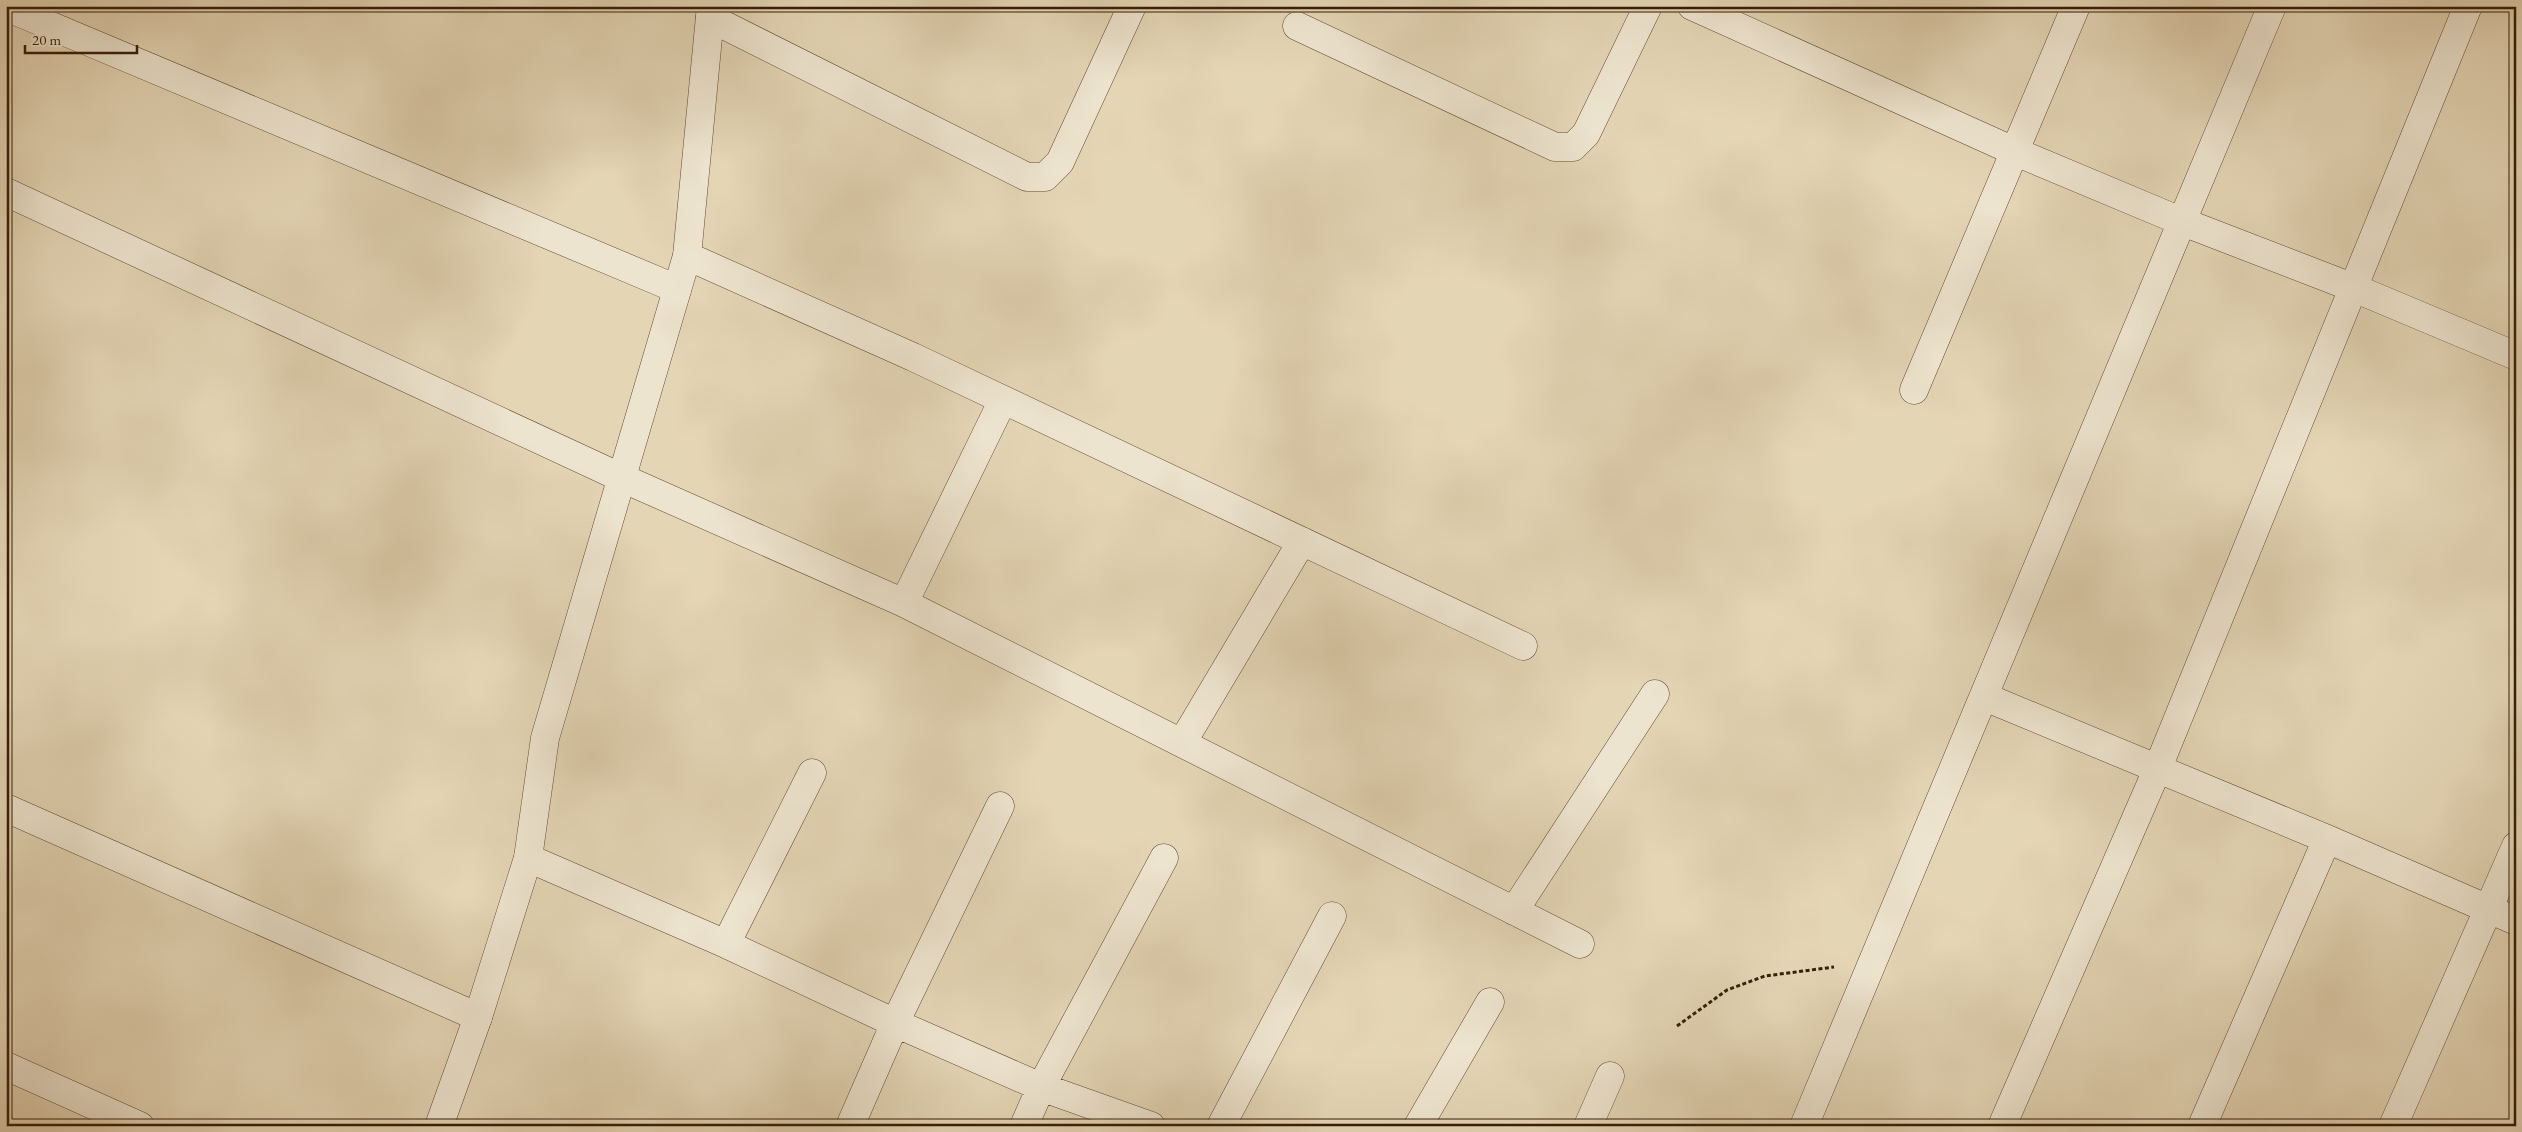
<svg xmlns="http://www.w3.org/2000/svg" width="2522" height="1132" font-family="'EB Garamond',serif">
  <style>
    .lines { fill: none; stroke-linecap: round; stroke-linejoin: round }
    .minor-casing { stroke: #624c33; stroke-width: 29 }
    .tertiary-casing { stroke: #624c33; stroke-width: 29 }
    .path { stroke: #361e08; stroke-width: 3; stroke-dasharray: 4 2.5; stroke-linecap: butt }
    .minor { stroke: #ede4cf; stroke-width: 28 }
    .tertiary { stroke: #ede4cf; stroke-width: 28 }
  </style>
  <rect width="100%" height="100%" fill="#e4d5b5"/>
  <filter id="stains"><feTurbulence type="fractalNoise" baseFrequency=".004" numOctaves="4"/><feColorMatrix values="0 0 0 0 .2 0 0 0 0 .09 0 0 0 0 .02 0 0 0 .5 -.17"/></filter>
  <radialGradient id="worn" r=".72"><stop offset=".6" stop-color="#630" stop-opacity="0"/><stop offset="1" stop-color="#630" stop-opacity=".3"/></radialGradient>
  <g class="lines">
    <g class="minor-casing">
      <path id="minor" d="M1692 6 2016 152 2183 222 2354 288 2516 356
        M6 7 677 289
        M710 18 1027 177H1045L1060 162 1132 6
        M1297 26 1555 147H1573L1586 134 1648 6
        M6 192 622 478 904 603 1580 944
        M687 256 913 357 1523 646
        M1914 390 2076 6
        M904 603 1003 400
        M1985 697 2327 839 2516 921
        M1182 743 1302 541
        M6 808 478 1017
        M528 858 726 944 895 1023 1041 1087 1151 1126
        M1514 911 1655 694
        M726 944 812 773
        M6 1066 140 1126
        M850 1126 895 1023 1000 806
        M1024 1126 1041 1087 1164 858
        M1221 1126 1332 916
        M1418 1126 1490 1002
        M1588 1126 1610 1076
        M1804 1126 2272 6
        M2002 1126 2157 770 2468 6
        M2202 1126 2327 839
        M2393 1126 2516 846"/>
    </g>
    <g class="tertiary-casing">
      <path id="tertiary" d="M439 1126 478 1017 528 858 545 738 687 256 711 6"/>
    </g>
    <path class="path" d="M1677 1026 1727 990 1765 976 1834 967"/>
    <use href="#minor" class="minor"/>
    <use href="#tertiary" class="tertiary"/>
  </g>
  <rect width="2522" height="1132" fill="none" stroke="#e4d5b5" stroke-width="25"/>
  <rect x="8" y="8" width="2507" height="1117" fill="none" stroke="#361e08" stroke-width="2.5"/>
  <rect x="12" y="12" width="2497" height="1107" fill="none" stroke="#361e08"/>
  <path d="M25 45v8h112v-8" fill="none" stroke="#361e08" stroke-width="2.5"/>
  <text x="32" y="45" font-size="15" fill="#361e08" stroke="#ede4cf" stroke-width="4" paint-order="stroke">20 m</text>
  <rect width="100%" height="100%" filter="url(#stains)"/>
  <rect width="100%" height="100%" fill="url(#worn)"/>
</svg>
